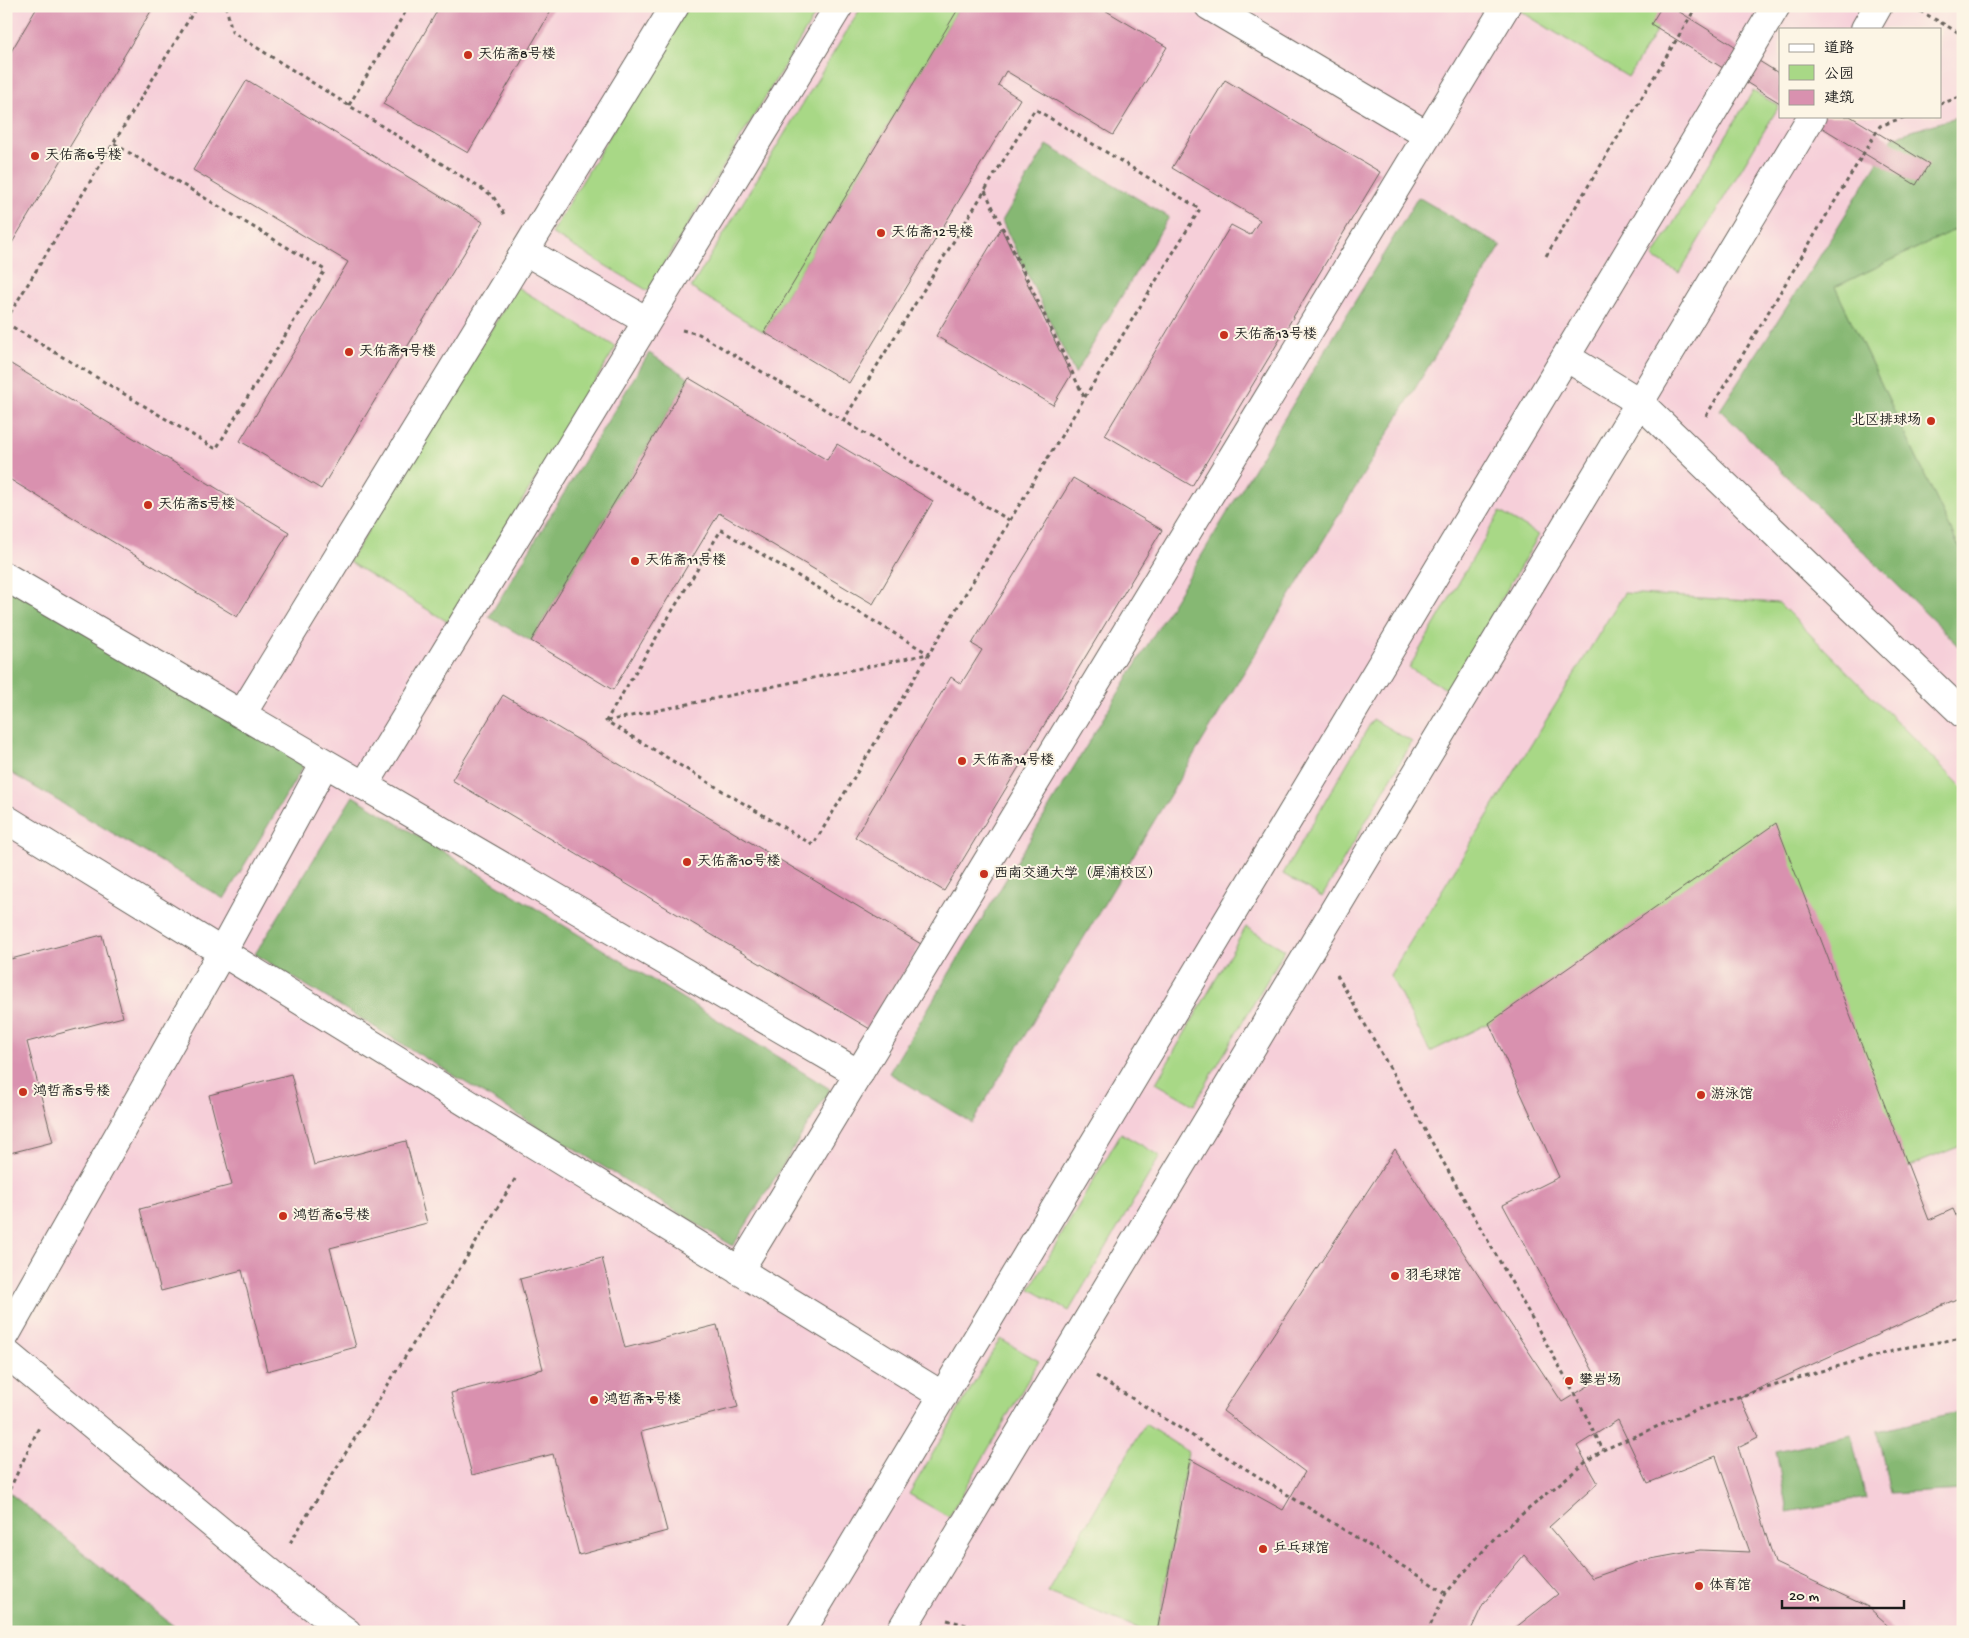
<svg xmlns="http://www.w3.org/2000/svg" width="1969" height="1638" font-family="'Gochi Hand','LXGW WenKai TC',sans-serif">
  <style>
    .built { fill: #f6cfd9; fill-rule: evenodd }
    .green { fill: #a8d886; stroke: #627a51 }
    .forest { fill: #86b873; stroke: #516a48 }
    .building { fill: #d991af; fill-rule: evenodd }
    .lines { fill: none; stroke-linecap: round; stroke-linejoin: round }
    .street-casing { stroke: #69645c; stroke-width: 30 }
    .path { stroke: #69645c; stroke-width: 3; stroke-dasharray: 4 4; stroke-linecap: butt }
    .street { stroke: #fff; stroke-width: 28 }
    .poi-dot { fill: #c8321e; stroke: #fcf5e5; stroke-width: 2 }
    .labels { text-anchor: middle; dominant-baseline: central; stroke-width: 4; stroke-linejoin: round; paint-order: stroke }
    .poi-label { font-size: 14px; fill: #1c1c1c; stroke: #fcf5e5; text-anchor: start }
  </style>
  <rect width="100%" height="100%" fill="#fcf5e5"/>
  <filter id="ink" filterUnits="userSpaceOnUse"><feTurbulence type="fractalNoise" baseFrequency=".02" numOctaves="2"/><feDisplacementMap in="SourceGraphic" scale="10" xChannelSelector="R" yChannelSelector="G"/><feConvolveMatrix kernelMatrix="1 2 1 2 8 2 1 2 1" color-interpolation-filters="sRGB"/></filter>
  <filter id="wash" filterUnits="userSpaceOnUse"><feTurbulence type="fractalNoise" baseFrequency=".0096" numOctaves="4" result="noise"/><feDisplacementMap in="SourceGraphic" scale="20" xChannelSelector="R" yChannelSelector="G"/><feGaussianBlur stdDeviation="1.12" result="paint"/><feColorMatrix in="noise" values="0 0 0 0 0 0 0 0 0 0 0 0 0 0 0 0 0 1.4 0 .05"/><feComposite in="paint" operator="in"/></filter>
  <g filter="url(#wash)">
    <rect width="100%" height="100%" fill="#f7ead3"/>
    <path class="built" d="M6 6H1963V1632H6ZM1780 29H1940V116H1780Z"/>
    <path class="green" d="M688 6H811L818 10 648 291 551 233Z
      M862 6H960L764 332 691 288Z
      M1518 6H1670L1669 11 1628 77 1517 9Z
      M1753 91 1779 106 1679 273 1653 257Z
      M1963 226V555L1835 287Z
      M517 287 616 347 448 622 349 562Z
      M1500 512 1539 535 1448 690 1409 668Z
      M1624 593 1779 603 1963 788V1145L1908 1167 1489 1023 1430 1052 1390 975Z
      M1373 719 1412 742 1322 897 1283 874Z
      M1246 927 1285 950 1194 1105 1156 1083Z
      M1121 1133 1160 1156 1069 1311 1030 1289Z
      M1000 1339 1039 1361 949 1517 909 1494Z
      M1145 1424 1188 1452 1157 1632H1148L1047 1592Z"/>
    <path class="forest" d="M1963 115V226L1835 287 1963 555V650L1720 410 1818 259 1893 137Z
      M1047 145 1169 217 1075 374 1002 221Z
      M1418 197 1501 246 972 1123 889 1073Z
      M649 353 689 378 531 641 489 617Z
      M6 586 306 762 224 899 6 770Z
      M353 796 830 1089 733 1246 255 954Z
      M1963 1412V1490L1890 1494 1877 1431Z
      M1851 1435 1866 1498 1787 1512 1776 1451Z
      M6 1490 181 1632H6Z"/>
    <g id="blocks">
      <path class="building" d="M38 6H154L6 253V60Z
        M440 6H554L468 153 383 104Z
        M960 6H1098L1167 47 1113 135 1006 71 998 85 1020 99 849 383 764 332Z
        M1662 6H1670L1780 74V103L1651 24Z
        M247 80 483 222 321 489 240 441 348 262 193 170Z
        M1225 80 1380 172 1192 486 1105 435 1231 225 1250 235 1260 220 1172 168Z
        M1803 116H1850L1929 164 1916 185Z
        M1001 228 1071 375 1053 405 936 336Z
        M6 361 289 532 237 617 6 477Z
        M689 378 827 460 837 444 933 501 873 604 719 513 613 690 531 641Z
        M1073 478 1162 530 944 891 855 837 951 677 961 684 982 650 972 644Z
        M503 695 921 944 870 1029 452 780Z
        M1776 823 1929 1220 1953 1209 1963 1231V1296L1740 1397 1758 1437 1738 1447 1775 1563 1868 1607 1896 1632H1510L1558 1594 1524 1555 1483 1604 1470 1632H1157L1190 1459 1283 1510 1305 1472 1223 1411 1395 1149 1562 1402 1598 1380 1503 1205 1559 1177 1489 1023ZM1618 1420 1648 1483 1716 1456 1750 1552 1700 1550 1640 1561 1592 1578 1549 1527 1598 1483 1577 1446Z
        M102 935 123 1017 27 1042 53 1142 6 1154V943L11 959Z
        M291 1074 314 1165 406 1141 427 1223 330 1248 356 1347 267 1371 242 1270 161 1291 140 1209 232 1185 209 1095Z
        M602 1258 625 1348 717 1325 738 1407 641 1432 667 1531 579 1555 553 1454 472 1475 451 1393 543 1369 520 1279Z"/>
    </g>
  </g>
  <g filter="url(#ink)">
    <use href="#blocks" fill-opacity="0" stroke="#69645c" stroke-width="1"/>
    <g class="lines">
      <g class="street-casing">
        <path id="street" d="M1209 6 1427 135
          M1865 29 1878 6
          M525 251 647 321
          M1566 357 1639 402 1963 714
          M6 577 859 1074
          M242 714 675 6
          M364 786 839 6
          M6 819 943 1396
          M739 1271 1506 6
          M6 1334 222 952 325 763
          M6 1353 305 1601 347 1632
          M801 1632 1776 6
          M900 1632 1812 116"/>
      </g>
      <path class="path" d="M226 6 232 32 493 196 505 216
        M1913 7 1963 35
        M1940 104 1963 96
        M349 105 409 6
        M985 191 1084 397
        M1546 256 1695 9 1694 6
        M6 320 197 6
        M6 323 216 449 325 270 113 143
        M682 330 699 334 1009 520
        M1706 416 1880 126 1907 116
        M843 421 1035 109 1200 209C1070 420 942 633 813 845L606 721 721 530 929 654
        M607 721 928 654
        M1337 975 1575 1394 1603 1450
        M1096 1376 1446 1593
        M6 1497 40 1425
        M290 1543 517 1176
        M947 1620 993 1632
        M1427 1632 1446 1593 1499 1533 1586 1462 1603 1450 1693 1411 1821 1371 1908 1347 1963 1338"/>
      <use href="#street" class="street"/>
    </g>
  </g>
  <g class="poi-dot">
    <circle cx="468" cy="55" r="5"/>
    <circle cx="35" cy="156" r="5"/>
    <circle cx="881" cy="233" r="5"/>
    <circle cx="1224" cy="335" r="5"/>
    <circle cx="349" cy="352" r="5"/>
    <circle cx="1931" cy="421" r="5"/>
    <circle cx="148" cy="505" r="5"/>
    <circle cx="635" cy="561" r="5"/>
    <circle cx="962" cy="761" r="5"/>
    <circle cx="687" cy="862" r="5"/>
    <circle cx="984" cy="874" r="5"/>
    <circle cx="23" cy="1092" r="5"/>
    <circle cx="1701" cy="1095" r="5"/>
    <circle cx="283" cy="1216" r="5"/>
    <circle cx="1395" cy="1276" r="5"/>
    <circle cx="1569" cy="1381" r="5"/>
    <circle cx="594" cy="1400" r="5"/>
    <circle cx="1263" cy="1549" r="5"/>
    <circle cx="1699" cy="1586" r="5"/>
  </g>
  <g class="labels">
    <g class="poi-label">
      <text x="478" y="55">天佑斋8号楼</text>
      <text x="45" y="156">天佑斋6号楼</text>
      <text x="891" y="233">天佑斋12号楼</text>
      <text x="1234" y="335">天佑斋13号楼</text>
      <text x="359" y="352">天佑斋9号楼</text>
      <text x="1921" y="421" text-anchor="end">北区排球场</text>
      <text x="158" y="505">天佑斋5号楼</text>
      <text x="645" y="561">天佑斋11号楼</text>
      <text x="972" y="761">天佑斋14号楼</text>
      <text x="697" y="862">天佑斋10号楼</text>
      <text x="994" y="874">西南交通大学（犀浦校区）</text>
      <text x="33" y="1092">鸿哲斋5号楼</text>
      <text x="1711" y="1095">游泳馆</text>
      <text x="293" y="1216">鸿哲斋6号楼</text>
      <text x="1405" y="1276">羽毛球馆</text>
      <text x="1579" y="1381">攀岩场</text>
      <text x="604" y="1400">鸿哲斋7号楼</text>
      <text x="1273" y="1549">乒乓球馆</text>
      <text x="1709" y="1586">体育馆</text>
    </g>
  </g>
  <rect width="1969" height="1638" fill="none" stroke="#fcf5e5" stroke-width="25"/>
  <rect x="1779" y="28" width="162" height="90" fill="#fcf5e5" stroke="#a29e95"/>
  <rect x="1789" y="44" width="25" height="8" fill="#ffffff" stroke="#a29e95"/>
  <text x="1824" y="52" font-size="15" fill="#1c1c1c">道路</text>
  <rect x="1789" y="65" width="25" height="15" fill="#a8d886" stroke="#a29e95"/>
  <text x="1824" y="78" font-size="15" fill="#1c1c1c">公园</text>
  <rect x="1789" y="90" width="25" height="15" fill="#d991af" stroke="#a29e95"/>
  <text x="1824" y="102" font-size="15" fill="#1c1c1c">建筑</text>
  <path d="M1782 1600v8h122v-8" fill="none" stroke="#1c1c1c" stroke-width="2.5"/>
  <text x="1789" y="1600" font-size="15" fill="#1c1c1c" stroke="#fcf5e5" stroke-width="4" paint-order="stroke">20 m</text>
</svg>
